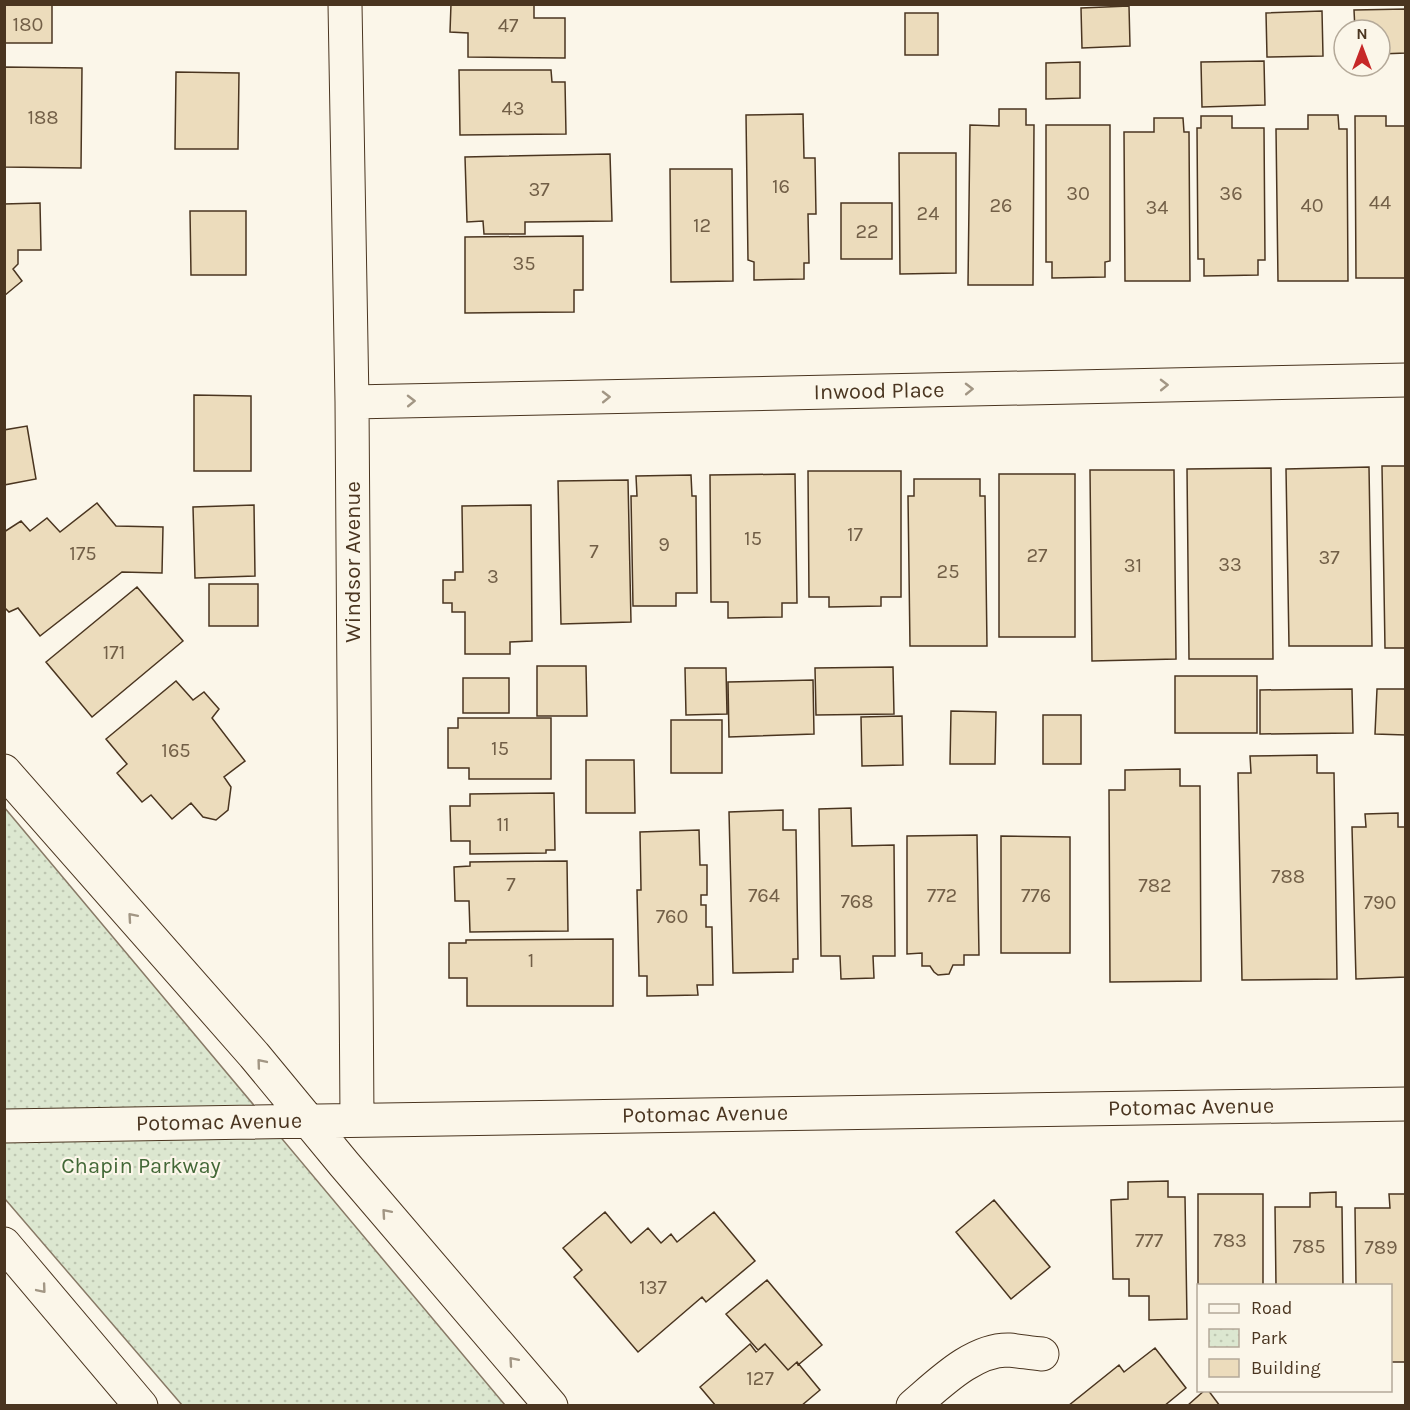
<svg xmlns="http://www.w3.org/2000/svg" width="1410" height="1410" font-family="Karla,sans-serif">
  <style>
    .park { fill: url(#park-dots); stroke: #887966; stroke-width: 1.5 }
    .building { fill: #ecdcbc; stroke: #4a3520; stroke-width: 1.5 }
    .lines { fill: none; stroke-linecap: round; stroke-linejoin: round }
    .minor-casing { stroke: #4a3520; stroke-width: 35 }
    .minor { stroke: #fbf6e9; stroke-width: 33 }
    .oneway { stroke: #a29684 }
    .labels { text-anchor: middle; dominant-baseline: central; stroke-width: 4.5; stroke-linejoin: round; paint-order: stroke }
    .number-label { font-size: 20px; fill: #725f47 }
    .street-label { font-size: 22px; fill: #4a3520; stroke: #fbf6e9 }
    .park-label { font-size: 22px; fill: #436837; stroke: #fbf6e9 }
  </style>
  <defs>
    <pattern id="park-dots" width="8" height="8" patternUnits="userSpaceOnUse" patternTransform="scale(1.5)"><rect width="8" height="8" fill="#dce7d0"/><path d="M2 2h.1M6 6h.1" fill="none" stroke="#bec7b2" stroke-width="1.8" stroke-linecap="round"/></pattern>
  </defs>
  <rect width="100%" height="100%" fill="#fbf6e9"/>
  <path class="park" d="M4 807 505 1405H182L5 1199Z"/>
  <path class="building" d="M4 4H52V43H4Z
    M451 4H534V18H565V58L468 57V33L450 32Z
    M1129 6 1130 46 1082 48 1081 8Z
    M1406 9V53L1380 54V30H1355L1354 10Z
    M1322 11 1323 56 1267 57 1266 13Z
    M905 13H938V55H905Z
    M1264 61 1265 105 1202 107 1201 62Z
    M1080 62V98L1046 99V63Z
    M4 67 82 68 81 168 4 167Z
    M459 70H551L552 82H565L566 134 460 135Z
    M176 72 239 73 238 149H175Z
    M999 109H1026V125H1034L1033 285H968L970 125 999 126Z
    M803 114 804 158H815L816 214H808L809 263H804V279L754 280V262L748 260 746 115Z
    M1308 115H1338L1339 129H1347L1348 281H1278L1276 129H1308Z
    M1201 116H1232V128H1264L1265 260H1258V275L1204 276V259H1198L1197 128H1201Z
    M1355 116H1386V126H1406V278H1356Z
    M1154 118H1183L1184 132H1189L1190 281H1125L1124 132H1154Z
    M1046 125H1110V261L1105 262V277L1052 278V262H1046Z
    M899 153H956V273L900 274Z
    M610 154 612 221 525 222V234H484L483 221 467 222 465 157Z
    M670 169H732L733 281 671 282Z
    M40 203 41 250H18V264L13 269 22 281 4 296V204Z
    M841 203H892V259H841Z
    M190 211H246V275H191Z
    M583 236V290H574V312L465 313V237Z
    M194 395 251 396V471H194Z
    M27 426 36 479 4 485V430Z
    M1382 466H1406V648H1385Z
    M1369 467 1372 646H1289L1286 469Z
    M1271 468 1273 659H1189L1187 469Z
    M1090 470H1174L1176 659 1092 661Z
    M808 471H901V597H881V606L829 607V597H809Z
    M795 474 797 603H782V617L728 618V602H711L710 475Z
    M999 474H1075V637H999Z
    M691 475 692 496H696L697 593H676V606H633L631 496H637L636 476Z
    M914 479H980V496H985L987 646H910L908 496H914Z
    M628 480 631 622 561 624 558 481Z
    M97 503 116 526 163 527 162 573 122 572 40 636 18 608 9 612 4 607V532L21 521 30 531 47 518 60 532Z
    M254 505 255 576 195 578 193 507Z
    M531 505 532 641 510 642V654H465V612H452V603H443V580H455V572H463L462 506Z
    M209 584H258V626H209Z
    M137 587 183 641 92 717 46 662Z
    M537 666H586L587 716H537Z
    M893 667 894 714 816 715 815 668Z
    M685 668H726L727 714 686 715Z
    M1175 676H1257V733H1175Z
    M463 678H509V713H463Z
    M813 680 814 734 729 737 728 682Z
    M176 681 193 700 204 692 219 709 212 718 245 761 224 777 231 787 228 810 216 820 203 817 191 803 172 819 151 795 142 802 117 773 127 764 106 739Z
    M1352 689 1353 733 1260 734V690Z
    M1377 689H1406V735L1375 734Z
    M951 711 996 712 995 764H950Z
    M1043 715H1081V764H1043Z
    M902 716 903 765 862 766 861 717Z
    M458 718H551V779H469V768H448V728H458Z
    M671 720H722V773H671Z
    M1317 755V773H1334L1337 979 1242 980 1238 773H1251L1250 756Z
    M586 760H634L635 813H586Z
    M1180 769V786H1200L1201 981 1110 982 1109 790H1125V770Z
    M554 793 555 850H546V853L470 854V841H451L450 806H470V794Z
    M851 808 852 846 894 845 895 956H873L874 978 841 979 840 956H821L819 809Z
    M783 810V830H796L798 959H793V972L733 973 729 812Z
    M1398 813V827H1406V977L1356 979 1352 827H1366L1365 814Z
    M699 830 700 865H707V895H701V905H706V927H712L713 985H697L698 995 647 996V976H639L637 890H641L640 832Z
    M977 835 979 955H964V965H953L949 974 938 975 934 972 930 966H922V953L907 954V836Z
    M1001 836 1070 837V953H1001Z
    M567 861 568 931 470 932 469 901H455L454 867 470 866V862Z
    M613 939V1006H467V978H449V943H466V940Z
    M1168 1181V1197H1185L1187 1319 1149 1320V1296H1129V1279H1113L1111 1200 1128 1199V1182Z
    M1336 1192V1207H1342L1343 1286H1276L1275 1207H1310V1193Z
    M1198 1194H1263V1286H1198V1348Z
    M1389 1194H1406V1362H1391L1390 1286H1356L1355 1208H1390Z
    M994 1200 1050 1267 1011 1299 956 1232Z
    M605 1212 631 1243 648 1228 661 1243 671 1234 677 1242 714 1212 755 1261 706 1302 702 1297 638 1352 574 1277 582 1270 563 1248Z
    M767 1280 822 1345 798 1365 797 1362 788 1370 765 1344 758 1350 726 1314Z
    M750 1344 756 1352 765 1344 788 1370 797 1362 820 1390 801 1406H716L700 1387Z
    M1155 1348 1186 1388 1164 1406H1068L1119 1365 1124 1372Z
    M1205 1390H1208L1220 1406H1187Z"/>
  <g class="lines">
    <g class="minor-casing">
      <path id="minor" d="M345 4 352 402 357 1119
        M352 402 1406 380
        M4 771 254 1055 344 1164 551 1406
        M4 1126 1406 1104
        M4 1244 141 1406
        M913 1406C939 1384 973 1349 1009 1350 1020 1351 1031 1353 1042 1354"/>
    </g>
    <use href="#minor" class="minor"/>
  </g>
  <defs><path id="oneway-chevron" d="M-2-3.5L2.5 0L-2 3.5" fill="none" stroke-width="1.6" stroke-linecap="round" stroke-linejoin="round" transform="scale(1.5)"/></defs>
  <g class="oneway">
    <use href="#oneway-chevron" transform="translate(1164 385) rotate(-1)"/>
    <use href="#oneway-chevron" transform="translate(969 389) rotate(-1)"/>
    <use href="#oneway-chevron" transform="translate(606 397) rotate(-1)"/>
    <use href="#oneway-chevron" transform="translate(411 401) rotate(-1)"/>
    <use href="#oneway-chevron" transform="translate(132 917) rotate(-131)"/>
    <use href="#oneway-chevron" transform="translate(261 1063) rotate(-130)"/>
    <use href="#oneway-chevron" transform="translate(386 1213) rotate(-131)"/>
    <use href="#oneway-chevron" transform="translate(42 1289) rotate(50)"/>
    <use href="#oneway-chevron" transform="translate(513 1361) rotate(-131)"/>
  </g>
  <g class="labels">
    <g class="number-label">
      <text x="28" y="24">180</text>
      <text x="508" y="25">47</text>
      <text x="513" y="108">43</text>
      <text x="43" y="117">188</text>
      <text x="781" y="186">16</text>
      <text x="539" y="189">37</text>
      <text x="1078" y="193">30</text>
      <text x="1231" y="193">36</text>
      <text x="1380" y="202">44</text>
      <text x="1001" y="205">26</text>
      <text x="1312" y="205">40</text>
      <text x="1157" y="207">34</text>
      <text x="928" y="213">24</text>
      <text x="702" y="225">12</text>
      <text x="867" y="231">22</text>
      <text x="524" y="263">35</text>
      <text x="855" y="534">17</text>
      <text x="753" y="538">15</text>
      <text x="664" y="544">9</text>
      <text x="594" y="551">7</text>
      <text x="83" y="553">175</text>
      <text x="1037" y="555">27</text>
      <text x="1329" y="557">37</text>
      <text x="1230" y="564">33</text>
      <text x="1133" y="565">31</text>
      <text x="948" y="571">25</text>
      <text x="493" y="576">3</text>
      <text x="114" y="652">171</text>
      <text x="500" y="748">15</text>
      <text x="176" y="750">165</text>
      <text x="503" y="824">11</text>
      <text x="1288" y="876">788</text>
      <text x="511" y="884">7</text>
      <text x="1155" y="885">782</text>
      <text x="764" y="895">764</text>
      <text x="942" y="895">772</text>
      <text x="1036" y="895">776</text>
      <text x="857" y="901">768</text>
      <text x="1380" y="902">790</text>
      <text x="672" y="916">760</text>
      <text x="531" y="960">1</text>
      <text x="1149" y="1240">777</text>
      <text x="1230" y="1240">783</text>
      <text x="1309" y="1246">785</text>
      <text x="1381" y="1247">789</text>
      <text x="653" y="1287">137</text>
      <text x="760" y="1378">127</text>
    </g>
    <g class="street-label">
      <text transform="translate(879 391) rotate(-1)">Inwood Place</text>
      <text transform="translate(353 562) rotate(-90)">Windsor Avenue</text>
      <text transform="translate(1191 1107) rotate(-1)">Potomac Avenue</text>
      <text transform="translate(705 1114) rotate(-1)">Potomac Avenue</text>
      <text transform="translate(219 1122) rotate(-1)">Potomac Avenue</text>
    </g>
    <g class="park-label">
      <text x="141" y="1166">Chapin Parkway</text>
    </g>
  </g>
  <rect width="1410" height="1410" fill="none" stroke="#4a3520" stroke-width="12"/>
  <rect x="1197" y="1284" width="195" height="108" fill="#fbf6e9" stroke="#b4a999" stroke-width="1.5"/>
  <rect x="1209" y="1304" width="30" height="9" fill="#fbf6e9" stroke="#b4a999" stroke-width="1.5"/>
  <text x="1251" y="1314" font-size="18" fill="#4a3520">Road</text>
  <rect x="1209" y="1329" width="30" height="18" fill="url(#park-dots)" stroke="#b4a999" stroke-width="1.5"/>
  <text x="1251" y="1344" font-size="18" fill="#4a3520">Park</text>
  <rect x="1209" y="1359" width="30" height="18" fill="#ecdcbc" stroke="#b4a999" stroke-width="1.5"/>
  <text x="1251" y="1374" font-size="18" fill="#4a3520">Building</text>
  <g transform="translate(1362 48)"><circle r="28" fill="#fbf6e9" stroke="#b4a999" stroke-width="1.5"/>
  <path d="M0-4.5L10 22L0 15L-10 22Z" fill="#c62828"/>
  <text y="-9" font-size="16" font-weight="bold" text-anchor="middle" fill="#4a3520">N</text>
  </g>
</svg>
